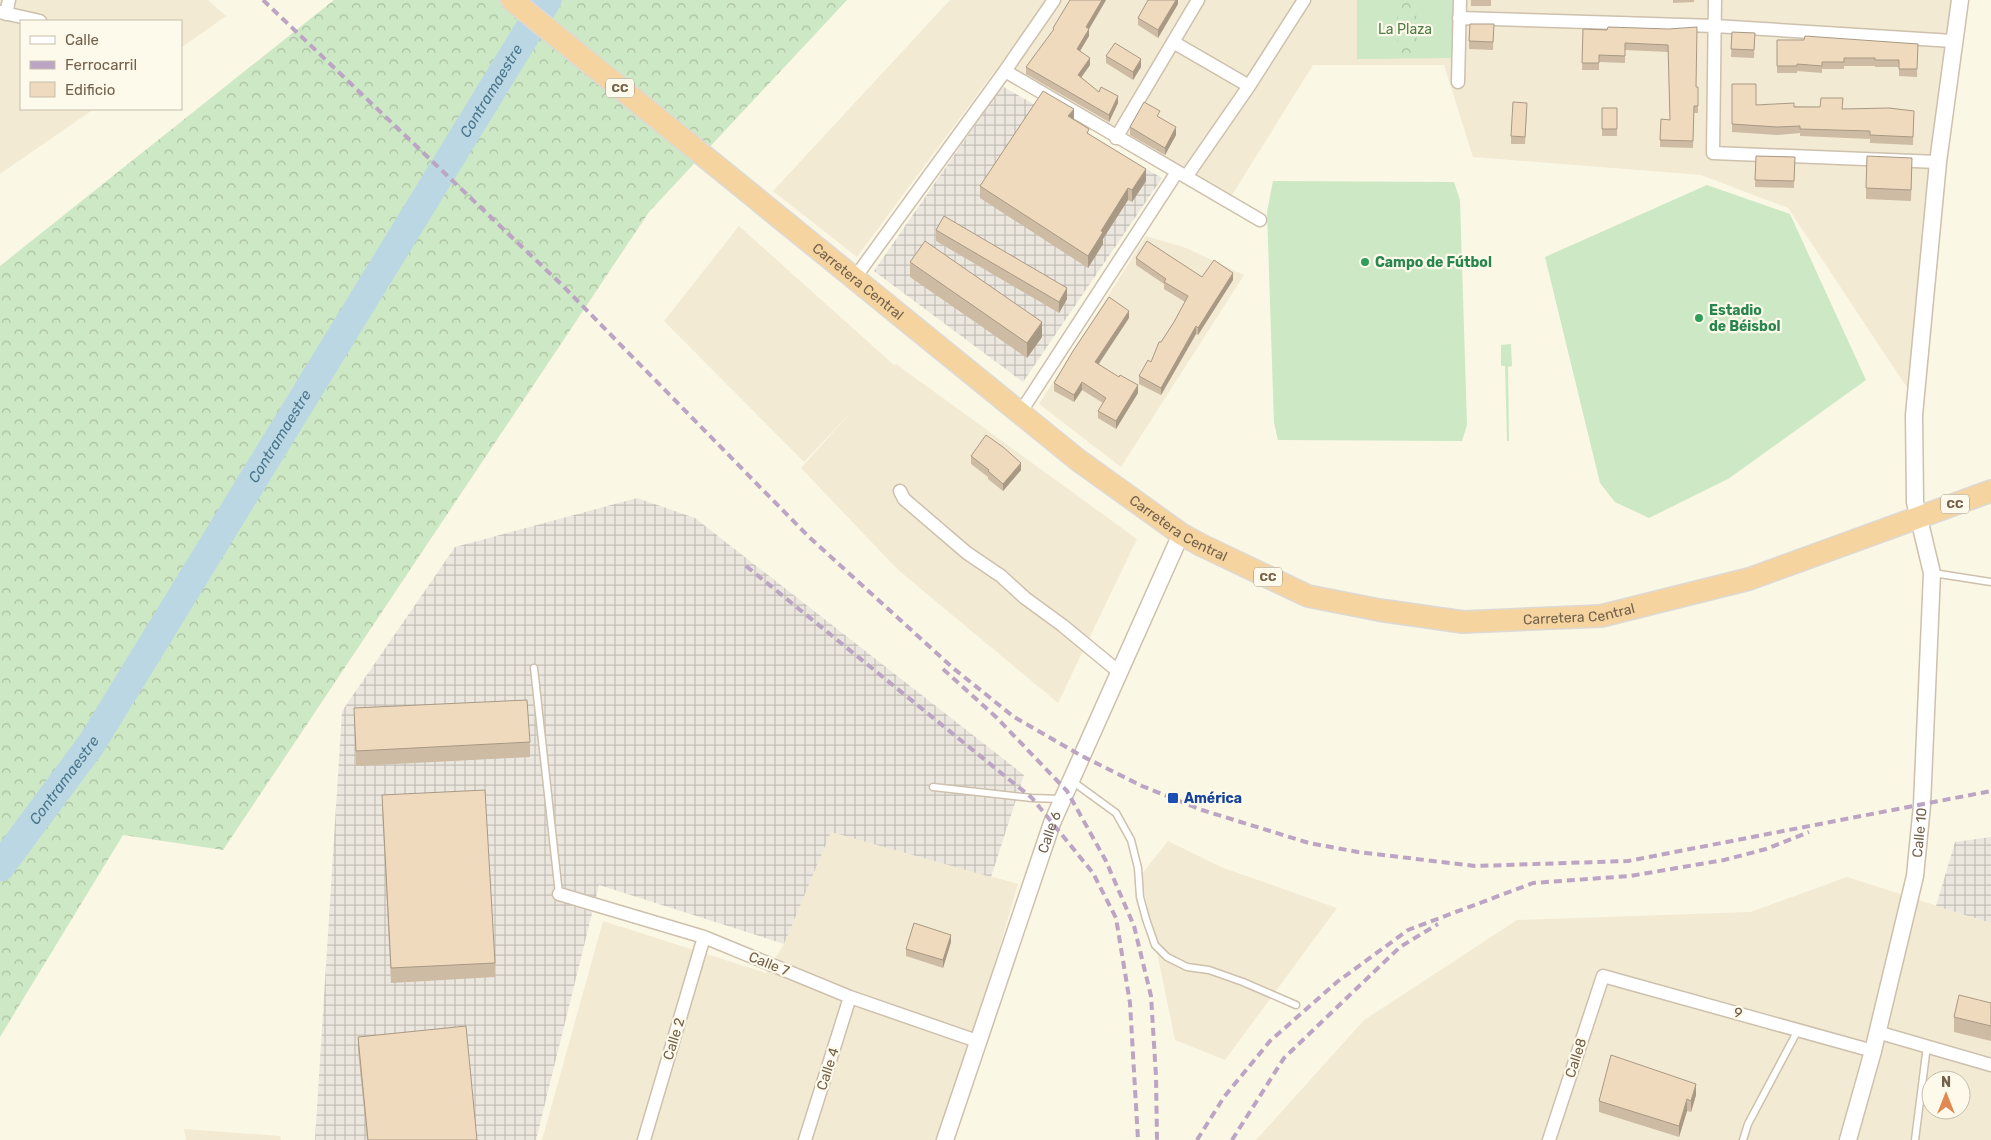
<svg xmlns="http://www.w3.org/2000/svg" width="1991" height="1140" font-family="Rubik,sans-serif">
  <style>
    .residential { fill: #f3ead4; fill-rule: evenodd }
    .industrial { fill: url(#industrial-grid) }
    .forest { fill: url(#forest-crowns) }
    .pitch { fill: #cde8c4 }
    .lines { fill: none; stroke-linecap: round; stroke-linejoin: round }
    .river { stroke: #bbd7e4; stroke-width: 29 }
    .service-casing { stroke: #cdc0ac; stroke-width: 9 }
    .minor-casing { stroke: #cdc0ac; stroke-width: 15 }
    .tertiary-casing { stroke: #cdc0ac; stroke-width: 19 }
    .trunk-casing { stroke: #ddd9d4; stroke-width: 24 }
    .service { stroke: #fff; stroke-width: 6 }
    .minor { stroke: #fff; stroke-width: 12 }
    .tertiary { stroke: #fff; stroke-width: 16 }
    .trunk { stroke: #f5d4a0; stroke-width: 21 }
    .rail { stroke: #bba4c4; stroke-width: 4; stroke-dasharray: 8 5; stroke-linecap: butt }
    .wall { fill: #cebba3 }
    .shaded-wall { fill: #a89985 }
    .building { fill: #f0dabe; stroke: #a89985 }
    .leisure-dot { fill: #2e9e5b; stroke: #fefaeb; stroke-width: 2 }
    .transit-dot { fill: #1a4fb4; stroke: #fefaeb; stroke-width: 2 }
    .labels { text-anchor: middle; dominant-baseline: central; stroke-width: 4.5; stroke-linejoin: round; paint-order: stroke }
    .shield { fill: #fefaeb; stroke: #9d8f7b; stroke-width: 1 }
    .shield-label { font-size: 12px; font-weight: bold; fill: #73614b }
    .park-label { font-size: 14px; fill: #4e7e47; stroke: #fefaeb }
    .leisure-label { font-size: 14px; font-weight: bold; fill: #27864d; stroke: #fefaeb; text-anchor: start }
    .street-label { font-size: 14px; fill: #73614b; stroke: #fefaeb }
    .transit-label { font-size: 14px; font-weight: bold; fill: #164399; stroke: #fefaeb; text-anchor: start }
    .water-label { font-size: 15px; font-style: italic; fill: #49768c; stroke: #fefaeb }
  </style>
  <defs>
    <pattern id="industrial-grid" width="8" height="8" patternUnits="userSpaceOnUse" patternTransform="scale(1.25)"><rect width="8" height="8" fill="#ebe7df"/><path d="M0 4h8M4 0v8" fill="none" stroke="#c3bfb7"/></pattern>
    <pattern id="forest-crowns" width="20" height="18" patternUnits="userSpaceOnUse" patternTransform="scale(1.25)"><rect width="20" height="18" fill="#cde8c4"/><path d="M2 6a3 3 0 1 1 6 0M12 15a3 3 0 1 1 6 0" fill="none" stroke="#abbfa1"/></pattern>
  </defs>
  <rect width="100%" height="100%" fill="#fbf7e5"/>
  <path class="residential" d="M0 0H208L226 16 181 48V21H21V109H94L0 174Z
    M950 0H1955L1908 389 1788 208 1701 175 1473 157 1444 65H1313L1224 208 994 72 857 257 773 191Z
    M739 226 894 365 896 364 1137 539 1058 703 897 569 801 468 854 409 804 462 664 321Z
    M1146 236 1186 248 1244 275 1121 467 1039 404Z
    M831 831 1018 884 943 1140H542L603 921 766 973 784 944Z
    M1168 841 1221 867 1337 908 1225 1060 1175 1040 1141 875Z
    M1847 877 1991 923V1140H1256L1364 1020 1517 920 1750 912ZM1931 1080H1961V1110H1931Z
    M184 1129 280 1136 281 1140H186Z"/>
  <path class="industrial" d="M1002 86 1162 178 1023 382 874 271Z
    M637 498 695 518 1024 775 991 877 831 832 784 944 599 885 536 1140H315L342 711 455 547Z
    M1991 837V923L1936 906 1955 842Z"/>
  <path class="forest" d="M334 0H847L649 212 223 850 123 835 0 1037V266Z
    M1357 0H1454V58L1357 59Z"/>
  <path class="pitch" d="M1357 0H1397L1398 58 1357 59Z
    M1416 0H1454V58H1417Z
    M1273 181 1454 182 1460 200 1467 425 1462 441 1278 440 1274 423 1267 212Z
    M1707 185 1790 214 1866 380 1728 479 1649 518 1615 502 1600 483 1545 257Z
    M1511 344 1512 366 1508 367 1509 441H1507L1505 366H1501V345Z"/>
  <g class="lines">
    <path class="river" id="s1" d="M0 867 92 743 547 0"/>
    <g class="service-casing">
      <path id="service" d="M1933 573 1991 582
        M534 668 559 894
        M1072 781 1116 813 1131 840 1138 868 1140 897 1146 919 1155 945 1167 957 1187 967 1209 970 1243 982 1296 1005
        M933 787 1032 798 1061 799
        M1743 1140 1748 1124 1798 1030
        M1915 1140 1927 1046"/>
    </g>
    <g class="minor-casing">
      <path id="minor" d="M1715 0 1713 153 1938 162
        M0 12 40 21
        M6 14 9 0
        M1459 18 1715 26 1953 41
        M1173 42 1249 86
        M1005 71 1260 220
        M1458 82 1460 0
        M1116 138 1198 0
        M1186 177 1249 86 1304 0
        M854 279 1005 71 1054 0
        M1020 413 1177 172
        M900 491 904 499 967 553 1001 576 1025 598 1062 625 1119 672
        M559 894 704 937 850 997 977 1041
        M1877 1032 1991 1065
        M644 1140 704 937
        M805 1140 850 997
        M1549 1140 1603 976 1873 1051"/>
    </g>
    <g class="tertiary-casing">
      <g id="tertiary">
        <path id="s2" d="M945 1140 1052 823 1181 534"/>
        <path id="s3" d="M1848 1140 1873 1051 1915 876 1922 805 1932 573 1915 502 1914 415 1938 162 1960 0"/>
      </g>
    </g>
    <g class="trunk-casing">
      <g id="trunk">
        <path id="s4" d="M512 0 1078 460 1181 534 1201 545 1308 596 1379 610 1463 622 1601 616 1749 579 1991 491"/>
      </g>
    </g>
    <use href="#service" class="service"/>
    <use href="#minor" class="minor"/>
    <use href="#tertiary" class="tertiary"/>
    <use href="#trunk" class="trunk"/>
    <path class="rail" d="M263 0 562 285 808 536 953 668 1014 717 1082 756 1142 786 1202 810 1309 843 1358 852 1475 866 1628 861 1991 791
      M746 566 1032 798 1093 873 1116 918 1130 1003 1138 1140
      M943 669 996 717 1067 791 1106 861 1134 926 1151 996 1156 1076 1157 1140
      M1197 1140 1224 1097 1270 1041 1337 982 1408 930 1533 883 1630 876 1724 860 1766 849 1809 832
      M1232 1140 1284 1058 1400 947 1438 924"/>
  </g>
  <path class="wall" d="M1070 0H1106L1089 29V36L1080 51 1090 65 1081 77 1099 92 1118 103 1109 122 1026 74V67L1053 31V28Z
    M1178 0V4L1158 38 1138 25V18Z
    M1471 0H1491V6H1471Z
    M1673 0H1694V2L1673 3Z
    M1494 24 1493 50 1469 49V41Z
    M1583 29 1607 30 1669 29 1696 87H1698V113H1694L1693 148 1660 147 1661 119 1670 120 1668 52 1625 50V63L1599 62V70H1582Z
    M1732 32 1755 33 1754 58 1731 57Z
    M1777 40 1918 44 1917 77 1899 76V67H1875V66H1844V69H1822V73L1797 71V73H1777Z
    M1106 56 1141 67 1133 80 1106 63Z
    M1732 84 1756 105 1820 107 1843 109 1914 118 1913 145 1870 143V139L1800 136V133L1777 135 1732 132Z
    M1602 108H1617V136H1602Z
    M1527 110 1525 144H1511V136Z
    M1160 118 1176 135 1165 155 1130 135V127Z
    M1074 120 1089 134 1146 181 1132 202 1128 200 1103 239V244L1088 268 980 198V186Z
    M1756 156 1795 157 1794 188 1755 187Z
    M1912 169 1911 201 1866 199V188Z
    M936 230 1067 299 1059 313 936 241Z
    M1136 258 1202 277 1233 280 1198 335 1196 334 1161 395 1139 384V376L1151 362 1161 342 1174 322 1185 302 1164 289V284L1136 265Z
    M910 262 1042 337 1027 358 910 277Z
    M1129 318 1099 364 1138 393 1116 429 1098 418V411L1103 403 1082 390 1074 402 1054 391V383Z
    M971 456 1021 470 1003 491 988 479V477L971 464Z
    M354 708 530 742V757L356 766Z
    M382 795 495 963V977L391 983 382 810Z
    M951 942 943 968 906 956V949Z
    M1991 1003V1041L1954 1032V1017Z
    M358 1037 477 1140H367L358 1051Z
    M1696 1095 1691 1112 1687 1111 1679 1137 1599 1112V1101Z"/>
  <path class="shaded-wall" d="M1102 0H1106L1089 29V36L1077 56V49L1086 27Z
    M1176 0H1178V4L1158 38V30Z
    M1090 58V65L1078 82V75Z
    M1141 59V67L1133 80V72Z
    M1118 96V103L1109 122V115Z
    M1074 109V121L1068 116Z
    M1176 127V135L1165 155V148Z
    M1146 169V181L1132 202V190Z
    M1128 188V200L1103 239V244L1088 268V256L1101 231Z
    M1233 273V280L1198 335V328Z
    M1067 288V299L1059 313V302Z
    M1129 311V318L1095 369V362Z
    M1042 322V337L1027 358V343Z
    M1196 326V334L1161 395V388Z
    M1082 382V390L1074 402V395Z
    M1138 385V393L1116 429V421Z
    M1021 463V470L1003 491V484Z
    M951 935V942L943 968V960Z
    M1696 1084V1095L1691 1112V1101Z
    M1687 1099V1111L1679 1137V1126Z"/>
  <path class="building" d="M1070 0H1102L1086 27 1089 29 1077 49 1090 58 1078 75 1099 92 1101 87 1118 96 1109 115 1026 67 1054 29 1053 28Z
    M1148 0H1176L1158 30 1138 18Z
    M1470 24H1494L1493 42 1469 41Z
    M1608 27 1669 29 1697 27 1696 87H1698V106H1694L1693 141 1660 140 1661 119 1670 120 1668 45 1625 43V56L1599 55V63H1582L1583 29 1607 30Z
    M1732 32 1755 33 1754 50 1731 49Z
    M1805 36 1918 44 1917 69H1899V60H1875V58H1844V62H1822V66L1797 64V66H1777V40H1804Z
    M1115 43 1141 59 1133 72 1106 56Z
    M1732 84H1756V105L1794 103V107H1820L1821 98H1843L1842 109 1889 108 1914 111 1913 137 1870 135V131L1800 129V126L1777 127 1732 124Z
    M1043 91 1074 109 1068 116 1089 129 1087 133 1146 169 1132 190 1128 188 1101 231 1103 232 1088 256 980 186Z
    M1144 102 1160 111 1157 116 1176 127 1165 148 1130 127Z
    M1513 102 1527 103 1525 137 1511 136Z
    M1602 108H1617V129H1602Z
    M1756 156 1795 157 1794 181 1755 180Z
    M1867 156 1912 158 1911 190 1866 188Z
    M944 216 1067 288 1059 302 936 230Z
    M925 241 1042 322 1027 343 910 262Z
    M1147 241 1202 277 1214 260 1233 273 1198 328 1196 326 1161 388 1139 376 1148 360 1151 362 1159 342H1161L1174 322 1188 296 1164 282 1166 279 1136 258Z
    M1109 297 1129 311 1095 362 1119 377 1120 375 1138 385 1116 421 1098 411 1106 398 1082 382 1074 395 1054 383 1073 351Z
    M986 435 1003 447 1021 463 1003 484 988 471 989 470 971 456Z
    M527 700 530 742 356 751 354 708Z
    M485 790 495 963 391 968 382 795Z
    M914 923 951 935 943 960 906 949Z
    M1959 995 1991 1003V1026L1954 1017Z
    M466 1026 477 1140H368L358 1037Z
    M1611 1055 1696 1084 1691 1101 1687 1099 1679 1126 1599 1101Z"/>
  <g class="leisure-dot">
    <circle cx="1365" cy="262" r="5"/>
    <circle cx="1699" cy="318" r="5"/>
  </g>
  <rect class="transit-dot" x="1167" y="792" width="12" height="12" rx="2.5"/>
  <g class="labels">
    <g class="shield">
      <rect x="606" y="78.5" width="28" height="19" rx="4"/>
      <rect x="1941" y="494.5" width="28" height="19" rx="4"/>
      <rect x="1254" y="567.5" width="28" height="19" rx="4"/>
    </g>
    <g class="shield-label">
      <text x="620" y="88">CC</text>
      <text x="1955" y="504">CC</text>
      <text x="1268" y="577">CC</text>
    </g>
    <g class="park-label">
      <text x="1405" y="29">La Plaza</text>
    </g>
    <g class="leisure-label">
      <text x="1375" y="262">Campo de Fútbol</text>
      <text x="1709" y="310">Estadio<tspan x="1709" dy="16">de Béisbol</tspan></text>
    </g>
    <g class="street-label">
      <text stroke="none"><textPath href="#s4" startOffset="446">Carretera Central</textPath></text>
      <text stroke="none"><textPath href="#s4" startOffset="851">Carretera Central</textPath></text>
      <text stroke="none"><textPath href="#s4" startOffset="1271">Carretera Central</textPath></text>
      <text stroke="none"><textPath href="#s2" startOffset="325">Calle 6</textPath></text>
      <text stroke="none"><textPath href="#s3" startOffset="316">Calle 10</textPath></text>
      <text transform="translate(769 964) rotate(22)">Calle 7</text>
      <text transform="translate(1738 1013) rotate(16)">9</text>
      <text transform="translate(674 1039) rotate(-73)">Calle 2</text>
      <text transform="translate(1576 1058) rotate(-72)">Calle8</text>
      <text transform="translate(828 1069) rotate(-72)">Calle 4</text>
    </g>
    <g class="transit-label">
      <text x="1184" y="798">América</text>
    </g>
    <g class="water-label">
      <text stroke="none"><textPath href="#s1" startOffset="919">Contramaestre</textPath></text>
      <text stroke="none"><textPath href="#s1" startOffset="514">Contramaestre</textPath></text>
      <text stroke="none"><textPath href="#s1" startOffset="108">Contramaestre</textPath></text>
    </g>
  </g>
  <rect x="20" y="20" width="162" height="90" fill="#fefaeb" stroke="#c6bdab"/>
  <rect x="30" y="36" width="25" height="8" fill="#ffffff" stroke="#c6bdab"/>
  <text x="65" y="45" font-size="15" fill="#73614b">Calle</text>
  <rect x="30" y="61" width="25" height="8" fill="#bba4c4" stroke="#c6bdab"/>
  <text x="65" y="70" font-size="15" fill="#73614b">Ferrocarril</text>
  <rect x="30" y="82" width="25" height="15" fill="#f0dabe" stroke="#c6bdab"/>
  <text x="65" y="95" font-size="15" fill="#73614b">Edificio</text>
  <g transform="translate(1946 1095)"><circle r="24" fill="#fefaeb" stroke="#c6bdab"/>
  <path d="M0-4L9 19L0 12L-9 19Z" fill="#e08950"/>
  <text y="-8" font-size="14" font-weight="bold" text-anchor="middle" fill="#73614b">N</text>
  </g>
</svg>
